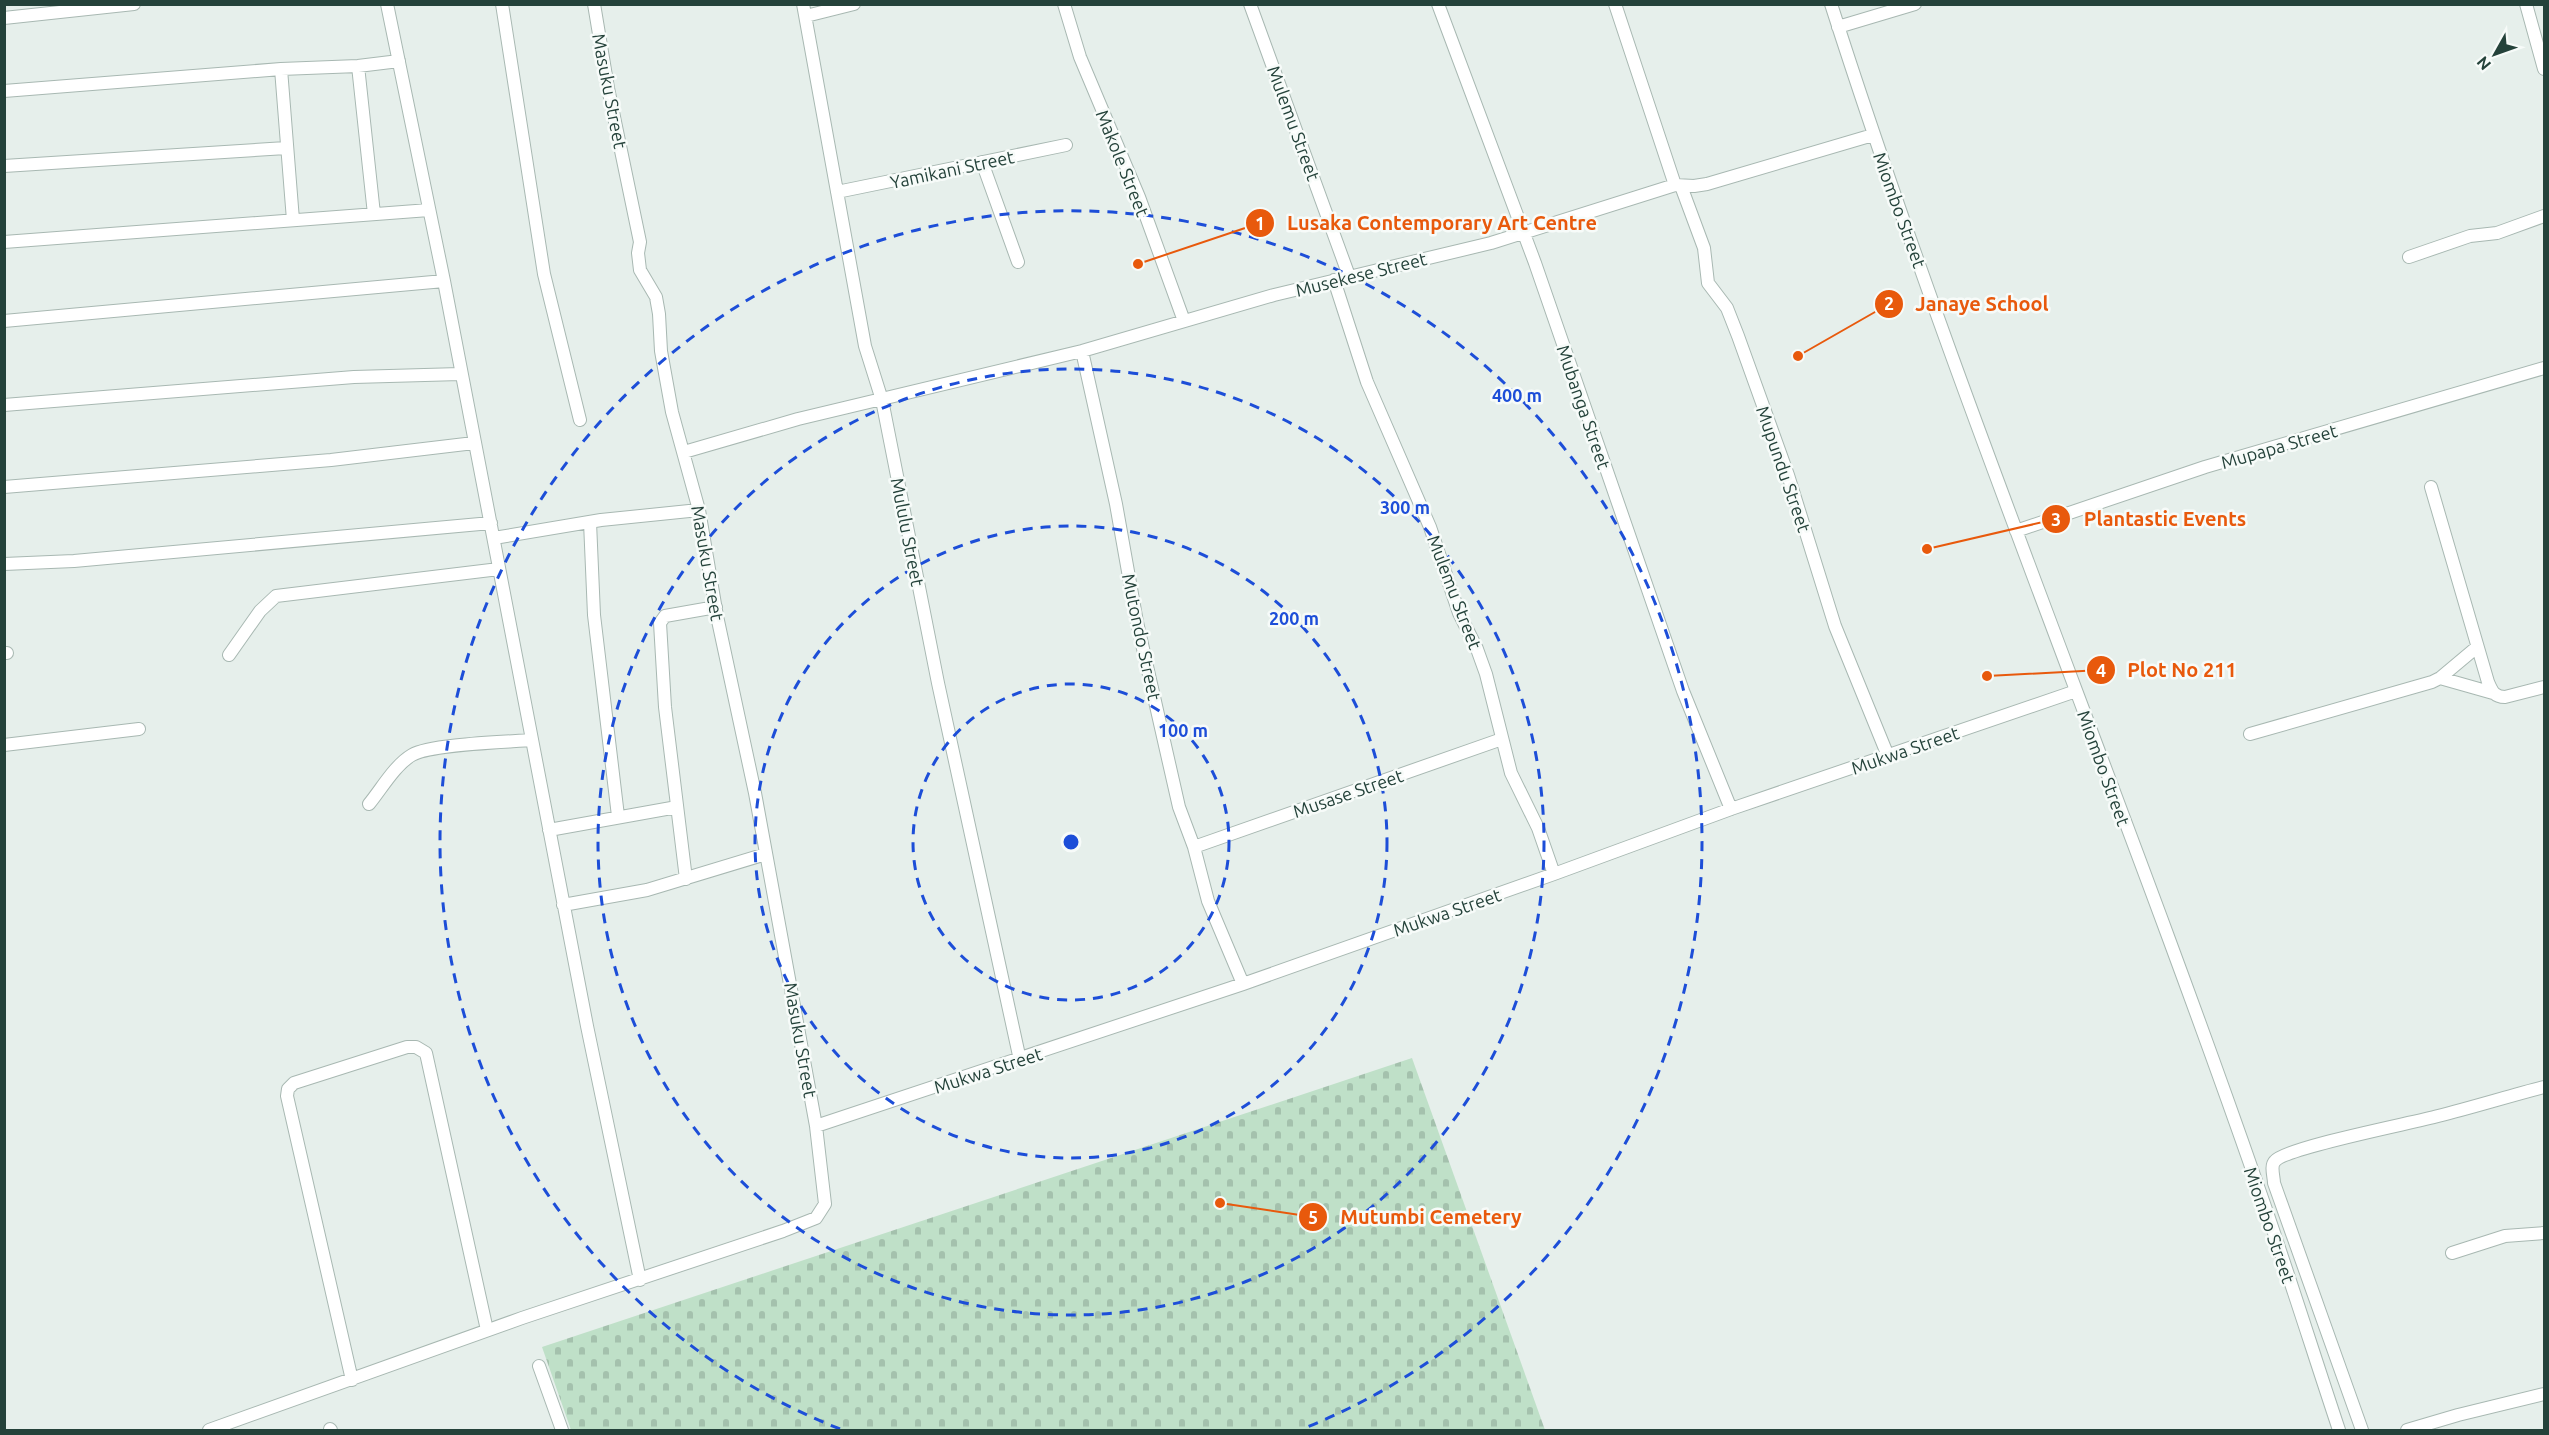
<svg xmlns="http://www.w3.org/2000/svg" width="2549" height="1435" font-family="Ubuntu,sans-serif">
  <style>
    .cemetery { fill: url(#cemetery-stones) }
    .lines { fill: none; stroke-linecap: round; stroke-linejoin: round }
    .street-casing { stroke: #a8b8b2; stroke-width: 14 }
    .street { stroke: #fff; stroke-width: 12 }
    .ring { fill: none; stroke: #1d4ed8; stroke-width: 3; stroke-dasharray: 10 8 }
    .labels { text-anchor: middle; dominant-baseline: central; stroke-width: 5; stroke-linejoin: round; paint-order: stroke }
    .street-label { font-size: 18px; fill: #24423a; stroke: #f7fbf9 }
    .centre { fill: #1d4ed8; stroke: #f7fbf9; stroke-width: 3 }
    .ring-label { font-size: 18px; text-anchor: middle; font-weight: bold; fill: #1d4ed8; stroke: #f7fbf9; stroke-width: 5; stroke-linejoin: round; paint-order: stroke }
    .leader { fill: none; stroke: #e8590c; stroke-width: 2 }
    .callout-dot { fill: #e8590c; stroke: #f7fbf9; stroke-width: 2 }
    .mark-label { font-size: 18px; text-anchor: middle; font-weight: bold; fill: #fff }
    .callout-label { font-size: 20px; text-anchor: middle; font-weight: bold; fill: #e8590c; stroke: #f7fbf9; stroke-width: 5; stroke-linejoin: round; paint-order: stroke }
  </style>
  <defs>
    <pattern id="cemetery-stones" width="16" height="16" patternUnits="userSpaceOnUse" patternTransform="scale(1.5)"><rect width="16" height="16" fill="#bfe0c8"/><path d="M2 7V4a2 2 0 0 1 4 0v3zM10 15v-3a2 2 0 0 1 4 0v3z" fill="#a4c1ad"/></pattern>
  </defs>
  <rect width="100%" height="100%" fill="#e6efeb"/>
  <path class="cemetery" d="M1412 1058 1545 1430H571L542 1347Z"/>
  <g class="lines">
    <g class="street-casing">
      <path id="street" d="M387 4 444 281 587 1026 640 1280
        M502 4 544 274 580 420
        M803 4 865 346 882 400 938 683 1020 1060
        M1064 4 1080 57 1139 197 1184 321
        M1250 4 1349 276
        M1438 4 1535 263 1683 691 1731 809
        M1615 4 1675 185
        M1831 4C1958 401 2118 785 2255 1178 2285 1262 2311 1346 2339 1430
        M2526 4 2544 69
        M806 16 854 4
        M4 18 134 4
        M1838 27 1915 4
        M358 66 374 214
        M281 69 293 220
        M4 91 281 69 358 66 399 61
        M982 162 1018 262
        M4 166 286 148
        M1681 186 1704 248 1708 283 1727 308 1738 336 1788 475 1835 626 1888 756
        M837 192 1066 145
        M4 242 429 210
        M2409 257 2470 236 2497 233 2544 216
        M1334 280 1367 382 1430 527 1459 613 1477 649 1486 674 1511 773 1538 828 1554 874
        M4 321 444 281
        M1082 351 1116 504 1137 622 1179 807 1194 847 1208 901 1243 984
        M4 405 354 377 460 374
        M684 452 798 419 1082 351 1274 295 1491 243 1675 185 1694 186 1707 184 1873 135
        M4 487 331 460 474 443
        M2431 487 2488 682C2492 691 2494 697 2505 697L2544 687
        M590 522 594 615 618 816
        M2016 531 2205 467 2544 368
        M494 538 601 520 699 510
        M4 564 74 561 491 523
        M4 653H7
        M229 655 260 611 276 596 499 569
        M2440 678 2493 693
        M2250 734 2432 682 2440 678 2477 647
        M4 745 139 729
        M369 804C382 788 395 765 412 755 430 744 507 742 532 740
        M549 830 677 807
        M1194 847 1502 739
        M686 879 665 707 660 623 665 616 716 607
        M563 905 647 890 766 854
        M816 1126 1243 984 1554 874 1731 809 2076 691
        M2452 1253 2505 1236 2544 1233
        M539 1366 562 1430
        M352 1380 287 1096 288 1089 294 1083 407 1047H416L426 1053 487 1330
        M330 1429 331 1430
        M209 1430 522 1318 783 1231 816 1218 825 1204 816 1126 755 793 717 616 699 510 672 412 661 351 659 314 656 297 640 270 638 253 640 242 608 88 594 4
        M2362 1430 2274 1183C2274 1177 2270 1166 2275 1161 2287 1147 2413 1123 2438 1116 2474 1107 2509 1096 2544 1087
        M2407 1430 2458 1415 2544 1394"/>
    </g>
    <use href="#street" class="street"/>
  </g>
  <g class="ring">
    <circle cx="1071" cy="842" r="158"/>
    <circle cx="1071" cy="842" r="316"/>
    <circle cx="1071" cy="842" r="473"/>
    <path d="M840 1429A631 631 0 1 1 1302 1429"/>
  </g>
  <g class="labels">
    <g class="street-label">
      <text transform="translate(610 91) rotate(79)">Masuku Street</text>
      <text transform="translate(1294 123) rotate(70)">Mulemu Street</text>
      <text transform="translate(1123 163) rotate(68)">Makole Street</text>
      <text transform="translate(952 169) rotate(-12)">Yamikani Street</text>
      <text transform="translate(1900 210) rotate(70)">Miombo Street</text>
      <text transform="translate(1361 274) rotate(-14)">Musekese Street</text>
      <text transform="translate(1584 407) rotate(71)">Mubanga Street</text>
      <text transform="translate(2279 446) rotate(-16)">Mupapa Street</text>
      <text transform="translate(1784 469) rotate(71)">Mupundu Street</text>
      <text transform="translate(908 532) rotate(79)">Mululu Street</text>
      <text transform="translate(708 563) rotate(80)">Masuku Street</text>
      <text transform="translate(1455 592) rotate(69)">Mulemu Street</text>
      <text transform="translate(1142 637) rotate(78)">Mutondo Street</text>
      <text transform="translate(1905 750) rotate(-19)">Mukwa Street</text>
      <text transform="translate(2104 768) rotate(70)">Miombo Street</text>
      <text transform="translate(1348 793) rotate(-19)">Musase Street</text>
      <text transform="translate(1447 912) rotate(-19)">Mukwa Street</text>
      <text transform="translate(801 1040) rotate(80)">Masuku Street</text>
      <text transform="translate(988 1070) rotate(-18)">Mukwa Street</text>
      <text transform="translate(2270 1225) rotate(71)">Miombo Street</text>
    </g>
  </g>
  <circle cx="1071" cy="842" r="9" class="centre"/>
  <g class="ring-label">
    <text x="1517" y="402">400 m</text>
    <text x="1405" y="514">300 m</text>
    <text x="1294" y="625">200 m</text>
    <text x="1183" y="737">100 m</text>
  </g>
  <path class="leader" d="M1138 264L1260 223M1798 356L1889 304M1927 549L2056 519M1987 676L2101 670M1220 1203L1313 1217"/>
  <g class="callout-dot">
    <circle cx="1138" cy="264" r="6"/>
    <circle cx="1798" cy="356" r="6"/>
    <circle cx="1927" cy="549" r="6"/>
    <circle cx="1987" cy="676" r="6"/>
    <circle cx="1220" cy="1203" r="6"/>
    <circle cx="1260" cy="223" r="15"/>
    <circle cx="1889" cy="304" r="15"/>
    <circle cx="2056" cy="519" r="15"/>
    <circle cx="2101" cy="670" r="15"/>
    <circle cx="1313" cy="1217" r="15"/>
  </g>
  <g class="mark-label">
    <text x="1260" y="230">1</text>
    <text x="1889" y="310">2</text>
    <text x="2056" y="526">3</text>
    <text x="2101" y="677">4</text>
    <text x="1313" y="1224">5</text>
  </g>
  <g class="callout-label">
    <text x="1442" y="230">Lusaka Contemporary Art Centre</text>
    <text x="1982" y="311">Janaye School</text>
    <text x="2165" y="526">Plantastic Events</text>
    <text x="2182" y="677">Plot No 211</text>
    <text x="1431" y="1224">Mutumbi Cemetery</text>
  </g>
  <rect width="2549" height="1435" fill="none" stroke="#24423a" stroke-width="12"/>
  <g transform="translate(2495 54) rotate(230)" stroke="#f7fbf9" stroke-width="4.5" paint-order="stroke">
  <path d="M0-4.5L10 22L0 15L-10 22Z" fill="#24423a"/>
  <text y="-9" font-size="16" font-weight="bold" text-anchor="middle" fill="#24423a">N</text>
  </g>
</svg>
